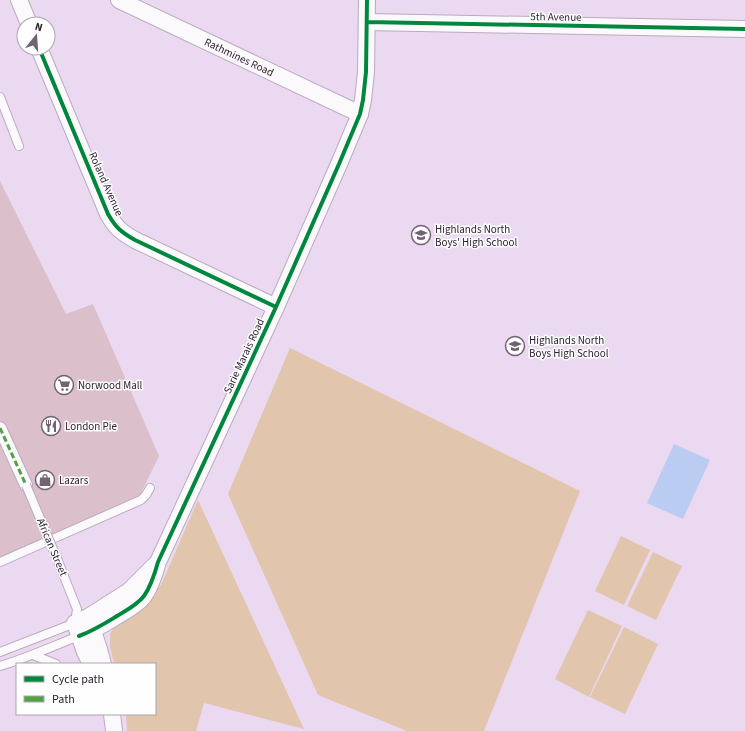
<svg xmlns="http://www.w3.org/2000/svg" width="745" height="731" font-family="'Source Sans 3',sans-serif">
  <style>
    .green { fill: #e2c5ad }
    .water { fill: #bbccf2 }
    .building { fill: #dbc0cb }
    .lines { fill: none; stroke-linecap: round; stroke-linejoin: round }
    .service-casing { stroke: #b9abbd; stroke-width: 10 }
    .pedestrian-casing { stroke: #b9abbd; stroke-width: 14 }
    .minor-casing { stroke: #b9abbd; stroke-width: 18 }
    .service { stroke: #fcf9fd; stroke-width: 8 }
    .pedestrian { stroke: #fcf9fd; stroke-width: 12 }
    .minor { stroke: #fcf9fd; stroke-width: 16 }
    .service-bridge-casing { stroke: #b9abbd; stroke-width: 10; stroke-linecap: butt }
    .service-bridge { stroke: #fcf9fd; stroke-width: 8 }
    .quiet { stroke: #52a244; stroke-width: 3; stroke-dasharray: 6 3; stroke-linecap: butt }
    .cycleway-casing { stroke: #fefefe; stroke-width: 6 }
    .cycleway { stroke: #00873e; stroke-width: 4 }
    .labels { text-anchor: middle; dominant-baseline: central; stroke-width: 3; stroke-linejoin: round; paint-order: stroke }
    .street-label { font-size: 11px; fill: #2e2332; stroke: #fefefe }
    .poi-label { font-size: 11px; fill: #2e2332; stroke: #fefefe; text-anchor: start }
  </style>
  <rect width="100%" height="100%" fill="#ead9f0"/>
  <path class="green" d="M290 348 580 491 484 731H407L318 695 228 494Z
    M198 500 304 729 204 703 196 731H127L126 714H155V664H114L110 646V634L114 627 132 617 146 604 161 585Z
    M621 536 650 550 624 605 595 591Z
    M653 552 682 566 656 620 627 606Z
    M588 610 622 626 589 697 555 679Z
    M624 627 658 644 625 714 590 697Z"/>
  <path class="water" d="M674 444 710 460 683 519 647 503Z"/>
  <path class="building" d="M0 181 66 314 93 304 159 456 137 501 0 561Z"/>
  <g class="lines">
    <g class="service-casing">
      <path id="service" d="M0 97 19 146
        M0 562 141 500 146 495 150 488
        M0 652 75 623 77 609 58 561
        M33 655 56 664
        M0 666C27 658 53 646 79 636"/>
    </g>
    <g class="pedestrian-casing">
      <path id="pedestrian" d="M0 428 26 485"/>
    </g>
    <g class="minor-casing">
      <g id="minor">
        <path d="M19 0 29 24"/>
        <path id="s1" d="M119 0 360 114"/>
        <path d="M367 22 745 29"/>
        <path d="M39 48 108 214C116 228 121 232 135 240L276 307"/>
        <path d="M90 622 99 649 103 664"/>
        <path d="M79 636C93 631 104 624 117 616 127 610 137 605 144 596 151 586 155 573 158 562L276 307 339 164 360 114 363 100 366 72 367 0"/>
        <path d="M91 664 85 652 75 623 88 617 129 591 154 566"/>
        <path d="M112 714 114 731"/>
      </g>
    </g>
    <use href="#service" class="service"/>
    <use href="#pedestrian" class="pedestrian"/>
    <use href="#minor" class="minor"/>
    <g class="service-bridge-casing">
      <path id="service-bridge" d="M26 485 58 561"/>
    </g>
    <use href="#service-bridge" class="service-bridge"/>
    <path class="quiet" d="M0 428 26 485"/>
    <g class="cycleway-casing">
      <path id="cycleway" d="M367 22 745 29
        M39 48 108 214C116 228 121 232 135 240L276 307
        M79 636C93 631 104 624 117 616 127 610 137 605 144 596 151 586 155 573 158 562L276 307 339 164 360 114 363 100 366 72 367 0"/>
    </g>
    <use href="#cycleway" class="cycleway"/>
  </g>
  <defs>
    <g id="school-ring" transform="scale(1)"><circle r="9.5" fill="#fefefe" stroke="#706374" stroke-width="1.5"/><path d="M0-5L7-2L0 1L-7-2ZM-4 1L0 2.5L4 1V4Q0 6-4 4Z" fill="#706374"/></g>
    <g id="supermarket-ring" transform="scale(1)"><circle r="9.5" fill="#fefefe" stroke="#706374" stroke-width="1.5"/><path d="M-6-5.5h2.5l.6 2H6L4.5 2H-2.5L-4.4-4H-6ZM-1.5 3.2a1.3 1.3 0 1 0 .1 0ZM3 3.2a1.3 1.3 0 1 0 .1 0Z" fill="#706374"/></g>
    <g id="restaurant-ring" transform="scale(1)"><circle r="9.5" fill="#fefefe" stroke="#706374" stroke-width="1.5"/><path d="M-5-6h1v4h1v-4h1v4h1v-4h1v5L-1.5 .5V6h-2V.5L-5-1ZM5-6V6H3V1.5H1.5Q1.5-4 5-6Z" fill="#706374"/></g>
    <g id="shop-ring" transform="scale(1)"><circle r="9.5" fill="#fefefe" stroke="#706374" stroke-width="1.5"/><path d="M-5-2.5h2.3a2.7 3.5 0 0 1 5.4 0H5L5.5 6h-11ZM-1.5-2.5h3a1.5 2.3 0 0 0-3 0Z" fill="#706374"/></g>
  </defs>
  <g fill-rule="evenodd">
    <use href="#school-ring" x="421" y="235"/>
    <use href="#school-ring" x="515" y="346"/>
    <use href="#supermarket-ring" x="64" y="385"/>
    <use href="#restaurant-ring" x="51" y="426"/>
    <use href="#shop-ring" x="45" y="480"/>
  </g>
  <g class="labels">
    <g class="street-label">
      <text transform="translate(556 17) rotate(1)">5th Avenue</text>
      <text stroke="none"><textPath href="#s1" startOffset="133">Rathmines Road</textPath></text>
      <text transform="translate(106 184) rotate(66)">Roland Avenue</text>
      <text transform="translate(244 356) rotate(-65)">Sarie Marais Road</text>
      <text transform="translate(52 547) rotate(67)">African Street</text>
    </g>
    <g class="poi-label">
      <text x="435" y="229">Highlands North<tspan x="435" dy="13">Boys' High School</tspan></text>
      <text x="529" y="340">Highlands North<tspan x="529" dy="13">Boys High School</tspan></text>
      <text x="78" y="385">Norwood Mall</text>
      <text x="65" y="426">London Pie</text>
      <text x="59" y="480">Lazars</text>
    </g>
  </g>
  <rect x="16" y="663" width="140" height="52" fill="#fefefe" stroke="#aba6ac"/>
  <rect x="24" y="676" width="20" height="6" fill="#00873e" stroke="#aba6ac"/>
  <text x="52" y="683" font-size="12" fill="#2e2332">Cycle path</text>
  <rect x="24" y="696" width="20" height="6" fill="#52a244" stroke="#aba6ac"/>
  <text x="52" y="703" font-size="12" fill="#2e2332">Path</text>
  <g transform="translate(36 36) rotate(17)"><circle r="19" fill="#fefefe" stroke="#aba6ac"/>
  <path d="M0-3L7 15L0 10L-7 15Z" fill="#706374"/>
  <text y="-6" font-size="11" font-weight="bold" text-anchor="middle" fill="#2e2332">N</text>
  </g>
</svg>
